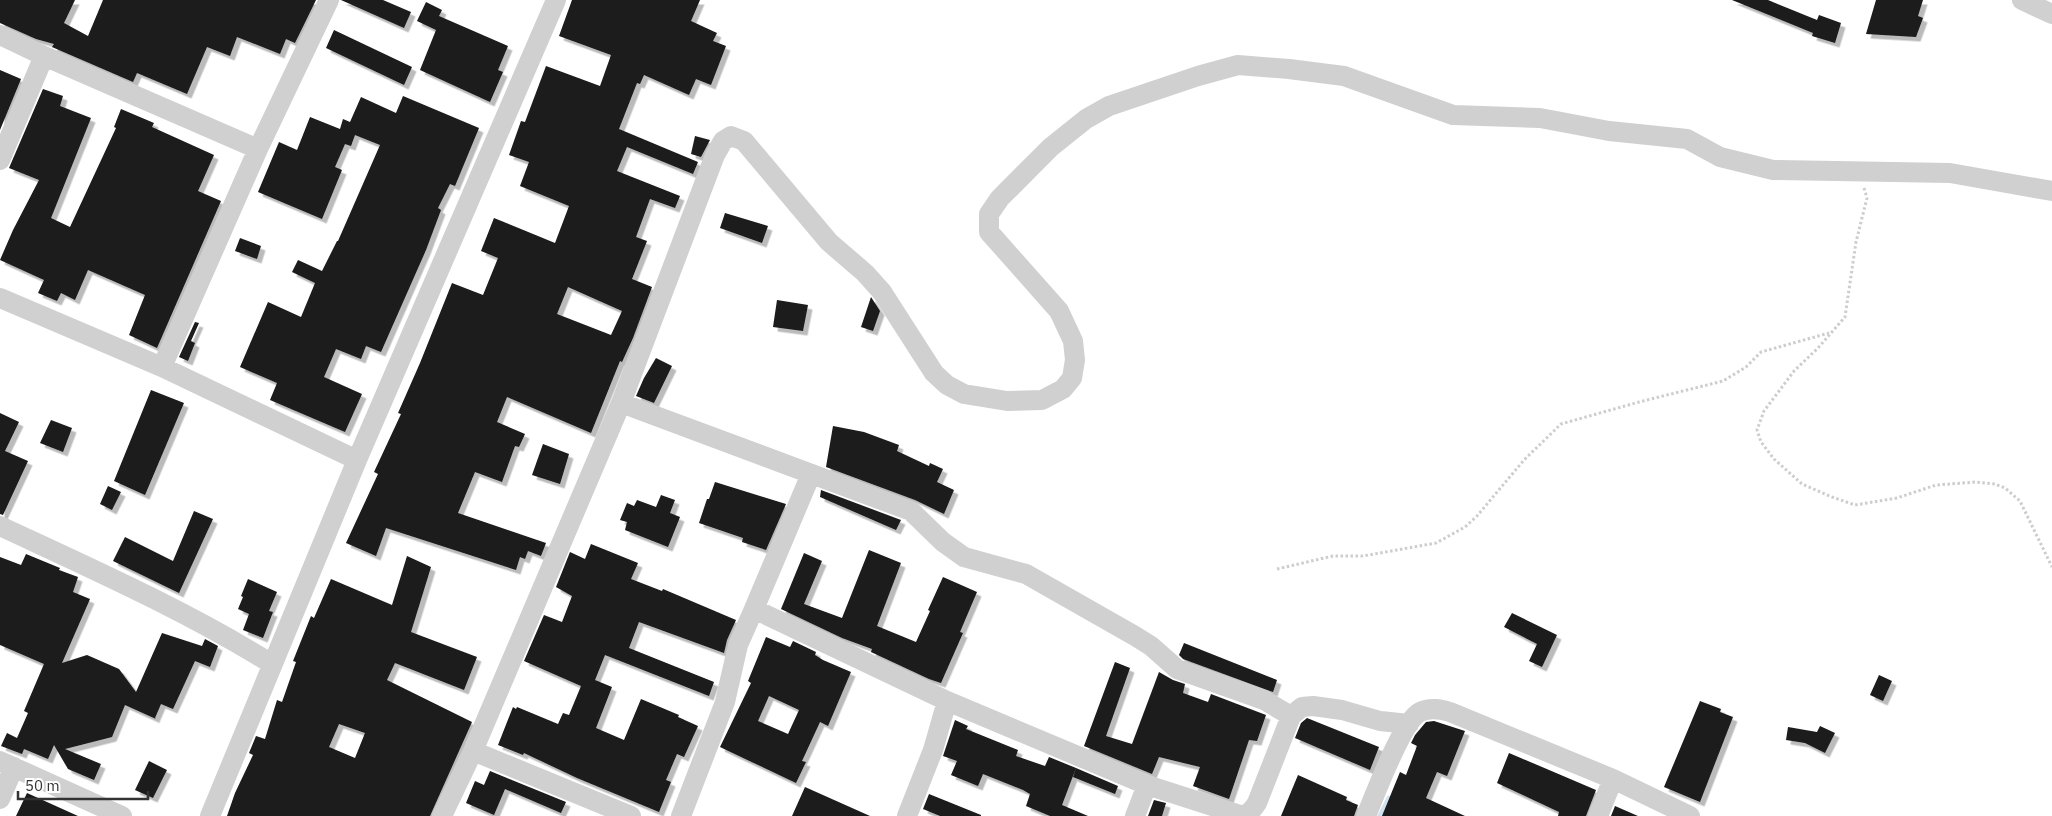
<svg xmlns="http://www.w3.org/2000/svg" width="2052" height="816" font-family="'IBM Plex Sans',sans-serif">
  <style>
    .lines { fill: none; stroke-linecap: round; stroke-linejoin: round }
    .stream { stroke: #cfe2ee; stroke-width: 5 }
    .building { fill: #1a1a1a; fill-rule: evenodd; filter: url(#shadow) }
    .path { stroke: #cdcdcd; stroke-width: 3; stroke-dasharray: 2.5 2.5; stroke-linecap: butt }
    .street { stroke: #d0d0d0; stroke-width: 20 }
  </style>
  <defs>
    <filter id="shadow"><feDropShadow dx="4.5" dy="4.5" stdDeviation="0" flood-color="#0004"/></filter>
  </defs>
  <rect width="100%" height="100%" fill="#fff"/>
  <g class="lines">
    <path class="stream" d="M1380 816 1389 798"/>
  </g>
  <path class="building" d="M0 0H75L64 23 88 36 103 0H316L295 43 286 39 280 54 237 37 230 56 207 47 187 94 137 73 133 82 52 47 54 44 36 39 0 23Z
    M341 0H383L411 12 404 28Z
    M572 0H700L691 21 717 33 713 41 726 46 711 85 696 79 689 95 644 75 640 84 637 83 619 129 698 162 693 174 627 147 617 171 680 196 675 208 650 199 636 237 647 241 632 279 652 287 633 338 622 362 620 361 591 433 507 397 497 422 525 434 519 447 515 446 502 482 475 472 458 513 546 543 541 556 528 551 525 559 520 557 516 570 386 528 376 556 346 543 378 474 374 472 401 414 398 413 420 363 452 283 483 295 498 258 481 251 494 218 555 243 569 206 520 186 529 162 509 155 521 121 525 122 546 66 600 86 611 55 559 36ZM568 287 622 311 611 335 557 314Z
    M1732 0H1768L1817 20 1819 15 1841 23 1835 43 1812 36 1813 33Z
    M1876 0H1923L1918 16 1923 18 1916 37 1866 34Z
    M426 2 442 10 439 16 508 46 498 70 503 72 490 102 420 70 436 30 417 21Z
    M334 30 412 67 404 85 326 48Z
    M0 70 21 79 0 130Z
    M43 89 63 96 60 106 91 118 51 218 70 227 116 128 114 127 121 109 154 123 152 127 214 155 198 191 221 201 157 348 129 335 145 295 88 270 75 300 61 293 57 301 38 293 44 280 0 260 13 230 39 180 9 168Z
    M403 96 479 128 455 186 450 184 438 208 441 210 426 250 381 352 366 346 361 359 336 349 324 377 362 394 345 432 270 400 277 383 240 367 268 302 301 317 315 283 292 272 298 260 322 271 337 241H338L380 145 355 135 351 146 345 144 335 167 342 170 322 219 258 192 279 142 297 150 310 117 340 129 343 119 350 122 361 97 396 113Z
    M695 136 710 140 701 157 691 154Z
    M725 213 768 226 762 243 720 228Z
    M240 238 261 246 257 259 235 251Z
    M871 297 880 311 873 331 861 327Z
    M777 300 808 305 803 331 773 327Z
    M195 322 199 323 191 341 195 343 188 361 179 357Z
    M656 358 672 366 654 403 636 396 644 378Z
    M151 390 184 403 145 495 114 481Z
    M0 413 19 422 5 451 28 461 3 515 0 514Z
    M51 420 72 428 63 452 40 443Z
    M833 426 864 432 899 445 897 451 929 466 930 463 943 469 937 482 954 490 944 514 915 500 826 467Z
    M543 444 569 454 560 484 532 475Z
    M715 482 786 504 766 550 742 542 743 538 699 523 707 499H709Z
    M108 486 121 492 112 510 100 504Z
    M821 490 901 520 896 530 820 497Z
    M661 495 675 500 670 513 680 517 668 547 625 530 627 522 620 520 627 503 634 506 637 500 656 507Z
    M194 511 213 519 179 593 113 561 125 537 173 561Z
    M591 544 638 563 631 579 662 591 663 589 736 620 727 640 724 653 639 622 629 648 714 682 709 696 605 655 595 680 612 687 596 728 624 740 641 699 679 715 678 717 698 726 684 757 677 754 666 780 671 782 659 812 577 778 524 753 523 755 498 745 513 707 516 709 517 707 558 724 563 713 569 715 581 686 524 661 544 615 562 622 572 596 556 587 570 552 585 559Z
    M869 550 901 563 877 626 916 642 930 611 928 610 943 577 977 592 960 632 963 633 941 683 929 679 871 652 872 649 842 638 781 609 804 553 822 561 804 604 842 618Z
    M26 554 60 568 59 570 78 577 73 592 90 599 62 663 87 655 119 669 136 692 162 633 202 646 205 639 218 646 210 667 195 661 173 709 161 704 155 718 156 719 125 705 112 737 65 749 101 764 94 780 68 769 54 745 48 759 24 749 22 754 1 746 7 733 17 738 28 713 24 711 44 664 0 645V557L21 565Z
    M407 556 431 567 411 632 477 657 464 690 395 663 387 680 472 722 430 816H227L235 793 253 755 249 753 256 736 265 739 277 700 282 702 296 662 293 661 311 616 314 618 331 579 392 605ZM339 724 365 733 355 758 329 747Z
    M248 579 277 592 269 611 273 612 263 638 243 630 249 614 238 609 243 597 241 596Z
    M1512 613 1557 635 1542 667 1529 661 1537 644 1504 627Z
    M766 637 790 647 793 641 816 652 815 655 823 660 851 672 828 726 820 722 802 761 806 762 796 783 720 747 751 683 748 681ZM769 696 799 710 788 734 758 721Z
    M1184 643 1277 680 1273 692 1183 659 1179 655Z
    M1115 662 1130 668 1106 736 1132 744 1159 672 1173 680 1185 684 1183 693 1208 702 1211 694 1266 715 1257 741 1249 740 1229 799 1193 786 1200 767 1159 757 1152 774 1084 746Z
    M1879 675 1892 681 1883 701 1870 695Z
    M1700 701 1721 709 1720 712 1733 717 1700 802 1664 787Z
    M1307 718 1379 747 1370 770 1295 738 1301 723Z
    M955 720 968 726 966 729 1018 750 1016 756 1045 766 1049 757 1076 768 1062 805 1088 816H1050L1026 806 1030 794 1023 790 983 774 978 786 951 775 957 761 943 756Z
    M1434 721 1465 731 1447 776 1437 772 1426 798 1465 816H1382L1400 772 1406 775 1417 746 1411 743 1415 735 1426 722Z
    M1820 726 1835 733 1825 753 1805 743 1786 740 1788 727 1817 732Z
    M1509 753 1596 790 1586 816H1558L1559 812 1497 783Z
    M149 761 167 770 153 798 135 790Z
    M1076 768 1118 786 1115 794 1073 777Z
    M490 771 566 802 561 813 505 789 494 815 466 803 475 781 484 785Z
    M1298 775 1347 797 1346 800 1358 805 1354 816H1281Z
    M805 787 870 816H792Z
    M27 793 78 816H16Z
    M929 794 981 815V816H940L923 809Z
    M1154 800 1166 803 1162 816H1148Z
    M1615 806 1638 816H1611Z"/>
  <g class="lines">
    <path class="path" d="M1864 188 1867 198 1856 242 1845 317 1818 348 1794 371 1764 411 1757 430 1761 442 1774 459 1802 484 1832 497 1855 505 1897 498 1936 485 1976 482 1995 484 2005 488 2020 501 2052 567
      M1277 569 1333 556H1363L1436 543 1465 527 1477 516 1524 460 1561 424 1639 402 1723 381 1746 367 1761 352 1829 333"/>
    <path class="street" d="M2022 0 2052 14
      M0 35 44 56 0 160
      M44 56 258 149
      M0 298 162 367 357 460
      M162 367 258 149 329 0
      M621 403 911 511 943 542 964 557 1026 574 1135 636 1151 646 1177 669 1264 700 1291 716
      M0 526C92 569 185 610 272 664
      M754 609 811 474
      M947 701 1147 785
      M473 751 621 403 715 155 723 141 731 136 744 141 829 242 865 273 882 292 934 373 947 385 964 394 1007 401 1042 400 1063 389 1072 378 1075 360 1073 341 1059 311 989 232V214L1000 198 1051 147 1086 119 1109 106 1198 76 1238 65 1289 69 1344 76 1453 115 1540 118 1609 131 1687 139 1720 157 1773 170 1950 173 2052 191
      M0 761 122 816
      M1613 779 1690 816
      M0 799 14 767
      M210 816 357 460 556 0
      M442 816 473 751 631 816
      M681 816 725 702 738 645 754 609 947 701 933 750 907 816
      M1135 816 1147 785 1240 815C1249 815 1252 810 1257 803L1291 716 1302 707 1313 706 1342 710 1380 721 1409 724
      M1366 816C1375 795 1402 721 1420 712 1430 707 1440 709 1450 712L1613 779 1598 816"/>
  </g>
  <path d="M18 791v8h130v-8" fill="none" stroke="#333333" stroke-width="2.5"/>
  <text x="25" y="791" font-size="15" fill="#333333" stroke="#ffffff" stroke-width="4" paint-order="stroke">50 m</text>
</svg>
